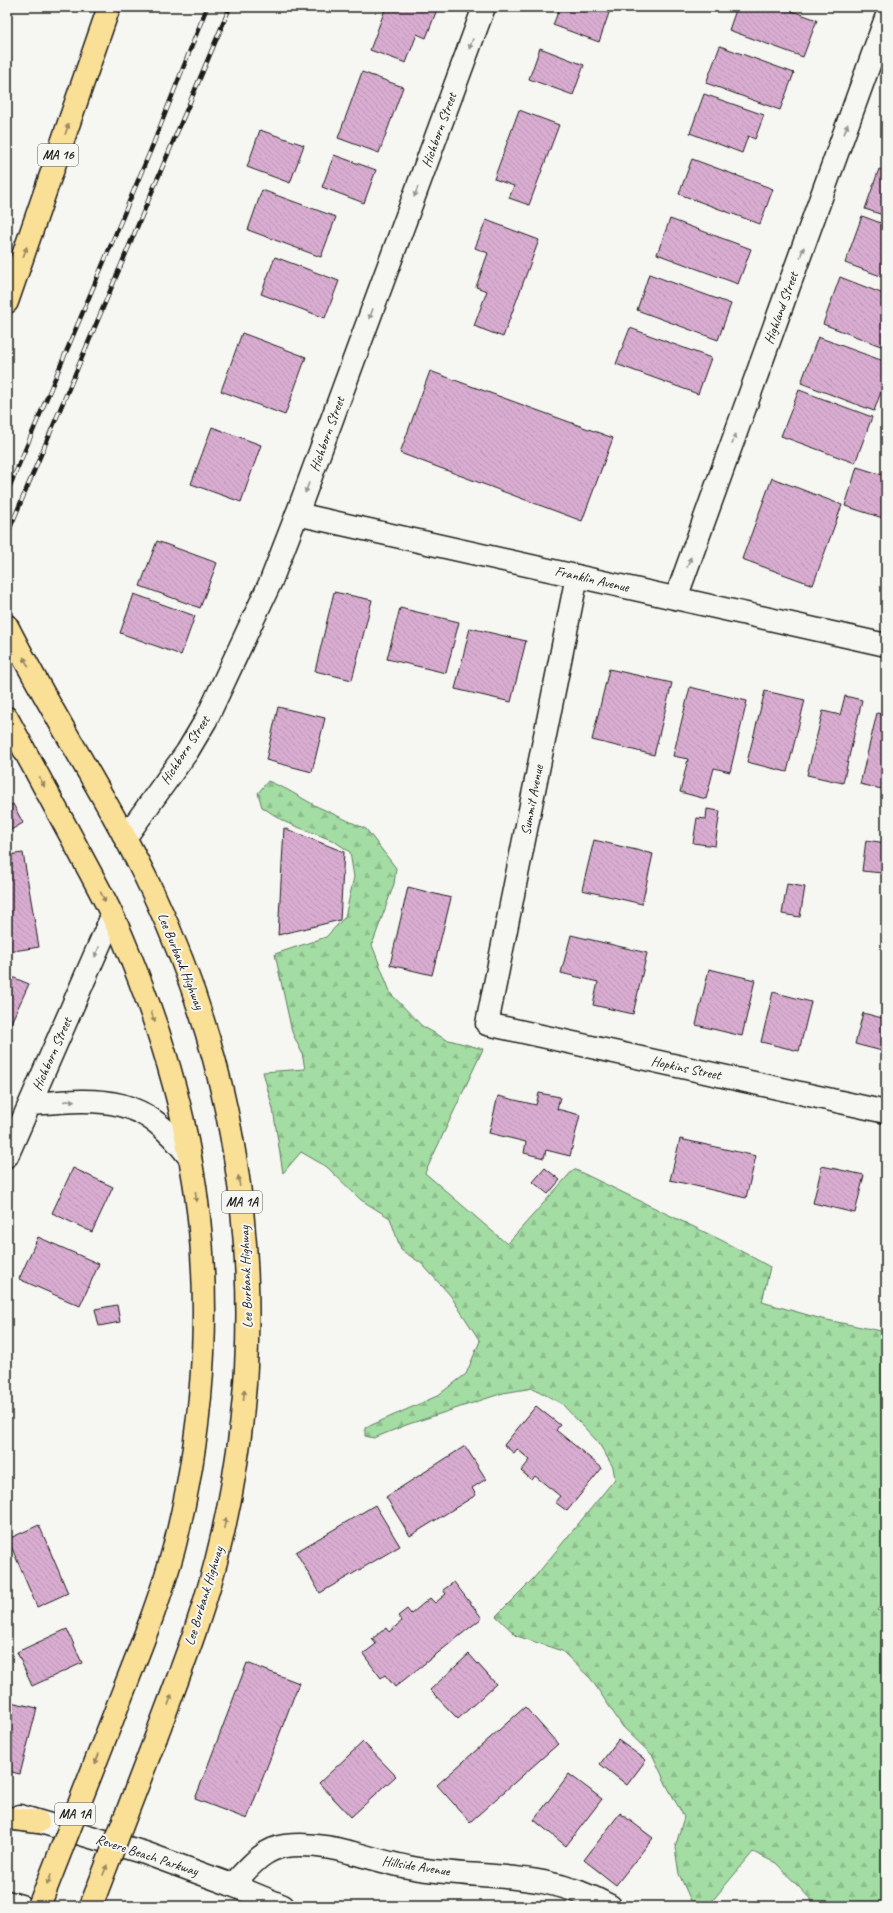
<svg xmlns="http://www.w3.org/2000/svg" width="893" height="1913" font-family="Caveat,sans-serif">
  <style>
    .forest { fill: url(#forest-firs); stroke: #607c60 }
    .building { fill: url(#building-back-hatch); stroke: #1c1c1c }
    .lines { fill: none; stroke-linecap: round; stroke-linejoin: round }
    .street-casing { stroke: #1c1c1c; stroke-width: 25 }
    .secondary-casing { stroke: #1c1c1c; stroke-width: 25 }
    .highway-casing { stroke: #1c1c1c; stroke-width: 25 }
    .street { stroke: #f6f6f2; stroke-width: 22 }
    .secondary { stroke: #f6f6f2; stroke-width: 22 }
    .highway { stroke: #fadf96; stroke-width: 22 }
    .rail-casing { stroke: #1c1c1c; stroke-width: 4.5 }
    .rail { stroke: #f6f6f2; stroke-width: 3; stroke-dasharray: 9; stroke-linecap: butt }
    .highway-bridge-casing { stroke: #1c1c1c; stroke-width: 25; stroke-linecap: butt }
    .highway-bridge { stroke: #fadf96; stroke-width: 22 }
    .oneway { fill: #949492 }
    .oneway2 { fill: #96875f }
    .labels { text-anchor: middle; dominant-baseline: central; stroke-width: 4; stroke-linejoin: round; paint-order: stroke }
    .shield { fill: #f6f6f2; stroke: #5d5d5c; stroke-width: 1 }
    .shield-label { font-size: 13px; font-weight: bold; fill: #1c1c1c }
    .street-label { font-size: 14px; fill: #1c1c1c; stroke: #f6f6f2 }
  </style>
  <defs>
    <pattern id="forest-firs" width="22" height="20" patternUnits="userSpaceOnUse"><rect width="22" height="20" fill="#a3dda3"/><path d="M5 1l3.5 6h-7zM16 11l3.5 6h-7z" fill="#8cbd8c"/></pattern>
    <pattern id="building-back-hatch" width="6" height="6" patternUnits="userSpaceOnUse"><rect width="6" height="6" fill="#d9add1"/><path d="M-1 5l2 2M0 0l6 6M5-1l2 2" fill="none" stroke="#ba94b3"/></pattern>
  </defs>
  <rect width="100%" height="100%" fill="#f6f6f2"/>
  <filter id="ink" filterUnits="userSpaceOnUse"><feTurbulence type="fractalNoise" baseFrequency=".025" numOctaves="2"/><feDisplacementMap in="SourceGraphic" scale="8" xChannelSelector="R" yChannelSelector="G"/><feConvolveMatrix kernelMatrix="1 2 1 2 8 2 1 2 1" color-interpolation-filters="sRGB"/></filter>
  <g filter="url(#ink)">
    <path class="forest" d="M268 781 286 789 316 806 366 829 396 868 394 884 372 945 391 994 422 1026 445 1039 483 1049 425 1173 507 1244 574 1169 723 1241 770 1267 762 1302 822 1319 886 1332V1600L878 1610 886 1615V1906H817L776 1863 753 1852 708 1906H700L692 1903 679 1874 675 1848 684 1817 667 1786 653 1756 623 1727 591 1679 562 1651 517 1636 496 1616 534 1578 615 1479 613 1467 598 1442 562 1404 533 1388 503 1393 406 1425 374 1438 365 1436V1428L437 1396 466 1374 480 1341 450 1295 421 1263 401 1250 390 1218 361 1200 327 1167 301 1152 283 1173 273 1109 263 1072 305 1069 302 1053 292 1032 275 954 326 937 345 917 354 877 350 852 334 841 285 822 262 807 258 793Z"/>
    <path class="building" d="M386 7H438L426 38 417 34 406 63 370 50Z
      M560 7H611L599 42 553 25Z
      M737 7H781L817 20 803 57 729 30Z
      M720 46 794 73 780 110 706 83Z
      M540 48 584 65 573 95 529 79Z
      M362 72 403 87 379 153 338 138Z
      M704 94 764 115 755 139 748 136 742 153 690 133Z
      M519 110 559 125 529 205 509 198 514 186 494 179Z
      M260 130 304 145 290 183 247 167Z
      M334 155 376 170 364 203 322 187Z
      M692 159 773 189 760 224 679 194Z
      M879 169 886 172V216L865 209Z
      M262 190 336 217 321 257 248 230Z
      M862 216 886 225V278L845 263Z
      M670 219 751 249 738 284 657 254Z
      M486 220 539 240 503 337 474 326 487 291 476 287 488 253 475 248Z
      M275 257 339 281 325 318 261 294Z
      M649 274 731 304 718 340 637 310Z
      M840 277 886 295V348L823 324Z
      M630 328 711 358 698 394 616 364Z
      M242 333 306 357 285 415 221 391Z
      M818 337 886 362V378L874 411 801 383Z
      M430 371 613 438 582 521 400 453Z
      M799 390 872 417 855 463 781 436Z
      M212 427 261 445 241 502 191 484Z
      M857 467 886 476V519L845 506Z
      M772 478 842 505 813 585 742 559Z
      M157 541 217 563 200 608 140 586Z
      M334 592 372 600 352 680 315 671Z
      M134 594 195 616 181 655 120 633Z
      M400 608 459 622 446 673 387 659Z
      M470 628 526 641 511 702 455 689Z
      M609 669 672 683 654 755 592 740Z
      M690 687 747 701 730 772 714 768 706 799 680 792 688 759 673 756Z
      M765 691 805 700 787 772 747 762Z
      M845 696 862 700 843 783 807 775 823 711 840 715Z
      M278 707 325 718 312 772 266 760Z
      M877 713 886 715V790L860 784Z
      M13 804 23 823 9 831 7 827V807Z
      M707 809 720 811 715 846 693 843 697 818 706 819Z
      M284 828 344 852 340 920 278 935Z
      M594 840 653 854 642 904 582 890Z
      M866 840 886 843 882 873 862 871Z
      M23 853 39 947 7 952V855Z
      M787 884 805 887 800 917 782 914Z
      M408 887 451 898 432 975 390 965Z
      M571 935 647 953 633 1014 593 1005 598 982 561 973Z
      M709 969 755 980 742 1036 696 1025Z
      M7 975 29 984 9 1027 7 1026Z
      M773 992 811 1002 799 1051 761 1042Z
      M863 1013 886 1019V1052L855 1044Z
      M539 1093 560 1097 557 1109 580 1115 570 1156 546 1150 544 1158 524 1153 526 1142 489 1133 498 1096 536 1105Z
      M680 1139 756 1156 746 1198 670 1180Z
      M822 1166 864 1175 855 1213 813 1203Z
      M73 1168 113 1187 92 1232 52 1213Z
      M545 1168 560 1180 548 1194 533 1182Z
      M38 1237 99 1264 80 1306 19 1279Z
      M117 1305 120 1322 99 1326 95 1309Z
      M536 1406 560 1425 556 1430 602 1468 567 1511 555 1502 560 1496 535 1476 532 1480 521 1471 530 1460 517 1449 514 1453 504 1445Z
      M465 1446 486 1479 472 1488 476 1495 410 1536 386 1497Z
      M375 1505 400 1546 320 1593 296 1552Z
      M39 1525 68 1593 37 1607 8 1539Z
      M454 1582 482 1618 395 1687 385 1675 381 1678 363 1654 376 1644 372 1639 386 1628 389 1632 402 1621 398 1616 407 1609 411 1614 430 1598 435 1603 446 1594 443 1590Z
      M67 1629 82 1663 32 1686 17 1652Z
      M469 1654 496 1684 458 1719 430 1690Z
      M247 1663 299 1683 247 1819 195 1799Z
      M7 1701 37 1708 20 1774 7 1771Z
      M525 1707 558 1744 470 1822 437 1785Z
      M618 1740 646 1760 627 1785 600 1764Z
      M363 1742 396 1776 351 1817 319 1783Z
      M569 1774 602 1799 566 1846 534 1820Z
      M620 1813 653 1838 616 1885 584 1860Z"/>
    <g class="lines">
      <g class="street-casing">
        <path id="street" d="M297 514 484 7
          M577 576 487 1024 886 1112
          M676 598 886 18
          M30 1104C104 1098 142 1094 190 1158
          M7 1156 112 916
          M232 1885C248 1869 262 1849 285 1846 328 1840 371 1861 413 1868 484 1880 543 1869 610 1906"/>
      </g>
      <g class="secondary-casing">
        <path id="secondary" d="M125 838 187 752 206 720 271 581 297 514 886 645
          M20 1816 145 1853 232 1885 283 1906
          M7 1902 21 1906"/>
      </g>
      <g class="highway-casing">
        <path id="highway" d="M7 302 109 7
          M7 626C53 717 111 803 154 895 249 1097 272 1324 221 1541 206 1608 180 1673 156 1737
          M7 718C29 759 51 799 73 840 90 873 109 905 123 939 153 1010 177 1082 190 1157 214 1285 206 1422 174 1548 158 1608 133 1665 111 1723
          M7 1818 38 1822"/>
      </g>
      <use href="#street" class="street"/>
      <use href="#secondary" class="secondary"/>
      <use href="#highway" class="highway"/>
      <g class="rail-casing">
        <path id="rail" d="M7 493 152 147 207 7
          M7 535 230 7"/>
      </g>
      <use href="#rail" class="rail"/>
      <g class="highway-bridge-casing">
        <path id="highway-bridge" d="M39 1906 111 1723
          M91 1906 156 1737"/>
      </g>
      <use href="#highway-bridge" class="highway-bridge"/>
    </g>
    <defs><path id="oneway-solid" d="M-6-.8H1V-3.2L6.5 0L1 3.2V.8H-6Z"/></defs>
    <g class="oneway">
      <use href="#oneway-solid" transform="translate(471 44) rotate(110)"/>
      <use href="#oneway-solid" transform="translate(846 129) rotate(-70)"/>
      <use href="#oneway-solid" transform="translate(416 192) rotate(110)"/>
      <use href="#oneway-solid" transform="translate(802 252) rotate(-70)"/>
      <use href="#oneway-solid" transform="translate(371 314) rotate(110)"/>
      <use href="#oneway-solid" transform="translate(734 439) rotate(-70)"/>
      <use href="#oneway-solid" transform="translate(307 488) rotate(110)"/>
      <use href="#oneway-solid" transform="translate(689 562) rotate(-70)"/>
      <use href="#oneway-solid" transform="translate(97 952) rotate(113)"/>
      <use href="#oneway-solid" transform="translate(69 1101) rotate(-5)"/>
    </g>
    <g class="oneway2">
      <use href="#oneway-solid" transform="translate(67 129) rotate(-71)"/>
      <use href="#oneway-solid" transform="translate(25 252) rotate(-71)"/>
      <use href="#oneway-solid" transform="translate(26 662) rotate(-118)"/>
      <use href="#oneway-solid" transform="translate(42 782) rotate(62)"/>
      <use href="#oneway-solid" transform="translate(103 897) rotate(63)"/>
      <use href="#oneway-solid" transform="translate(153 1017) rotate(71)"/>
      <use href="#oneway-solid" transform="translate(239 1181) rotate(-98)"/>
      <use href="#oneway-solid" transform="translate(196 1197) rotate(84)"/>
      <use href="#oneway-solid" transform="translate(244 1395) rotate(-85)"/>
      <use href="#oneway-solid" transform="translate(225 1523) rotate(-78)"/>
      <use href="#oneway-solid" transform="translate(170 1700) rotate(-70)"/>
      <use href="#oneway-solid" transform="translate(97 1759) rotate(111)"/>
      <use href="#oneway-solid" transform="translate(105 1870) rotate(-69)"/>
      <use href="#oneway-solid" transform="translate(49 1880) rotate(111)"/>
    </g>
  </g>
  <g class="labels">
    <g class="shield">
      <rect x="38" y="144" width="40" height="22" rx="3"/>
      <rect x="222" y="1191" width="40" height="22" rx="3"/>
      <rect x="55" y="1803" width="40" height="22" rx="3"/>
    </g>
    <g class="shield-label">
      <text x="58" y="155">MA 16</text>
      <text x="242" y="1202">MA 1A</text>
      <text x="75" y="1814">MA 1A</text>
    </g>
    <g class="street-label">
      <text transform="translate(439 130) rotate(-70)">Hichborn Street</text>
      <text transform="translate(781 308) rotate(-70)">Highland Street</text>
      <text transform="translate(327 434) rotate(-70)">Hichborn Street</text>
      <text transform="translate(592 579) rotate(13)">Franklin Avenue</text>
      <text transform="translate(185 750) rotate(-57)">Hichborn Street</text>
      <text transform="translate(532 800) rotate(-79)">Summit Avenue</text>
      <text transform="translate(181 961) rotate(68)">Lee Burbank Highway</text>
      <text transform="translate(52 1054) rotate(-66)">Hichborn Street</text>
      <text transform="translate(686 1068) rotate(12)">Hopkins Street</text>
      <text transform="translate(246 1277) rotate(-92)">Lee Burbank Highway</text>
      <text transform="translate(204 1596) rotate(-73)">Lee Burbank Highway</text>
      <text transform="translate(147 1855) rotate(18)">Revere Beach Parkway</text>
      <text transform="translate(416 1866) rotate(9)">Hillside Avenue</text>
    </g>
  </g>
  <rect width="893" height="1913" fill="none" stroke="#f6f6f2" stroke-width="24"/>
  <rect x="12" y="12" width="869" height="1889" fill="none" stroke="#1c1c1c" stroke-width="1.5" filter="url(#ink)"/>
</svg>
